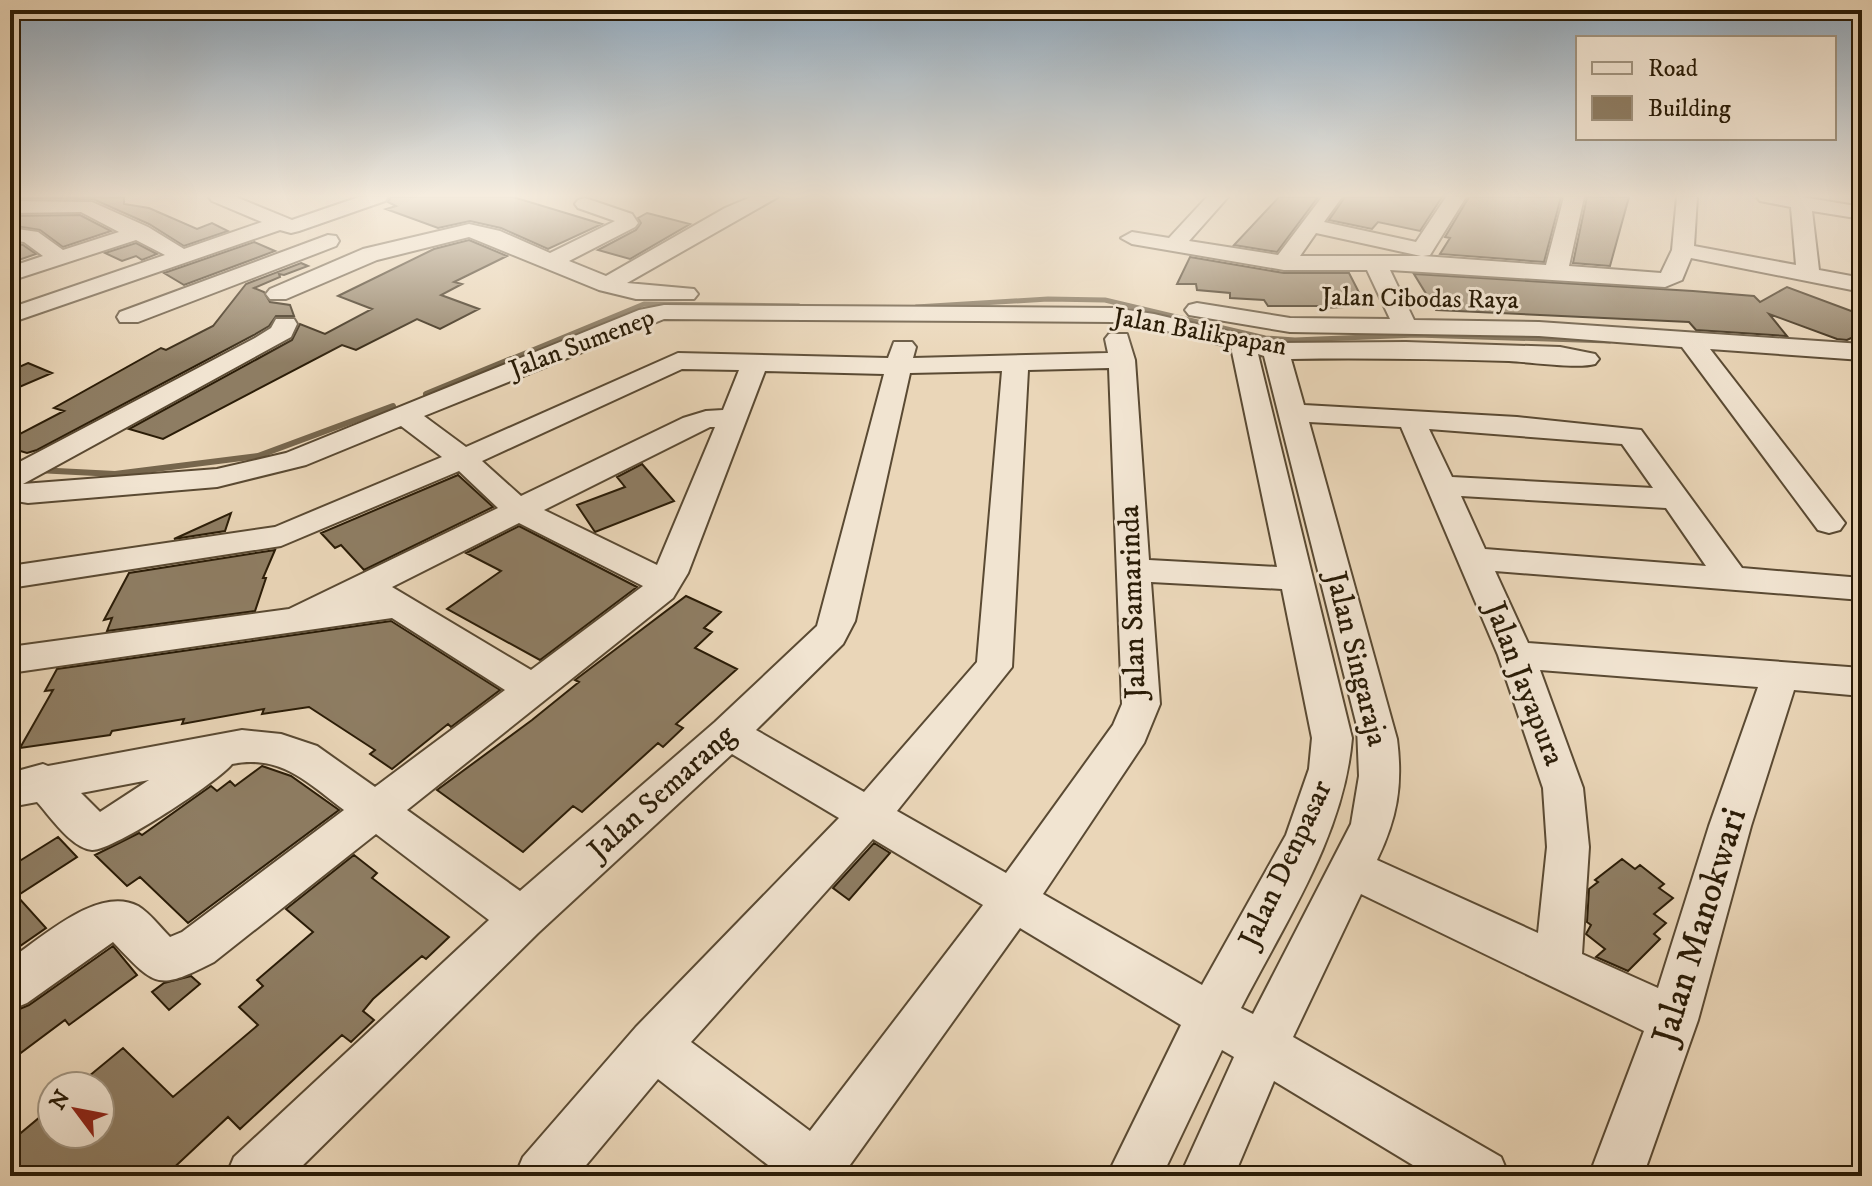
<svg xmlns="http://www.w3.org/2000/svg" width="1872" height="1186" font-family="'IM FELL DW Pica',serif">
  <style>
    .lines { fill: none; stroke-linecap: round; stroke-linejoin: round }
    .stream-far1 { stroke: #76664d; stroke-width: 5 }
    .stream { stroke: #76664d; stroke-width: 6 }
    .building { fill: #8e7d63; stroke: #2a1c07; stroke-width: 2 }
    .minor-casing { stroke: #5a4a33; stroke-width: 4 }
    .minor { fill: #f1e4d1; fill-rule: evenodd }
    .labels { text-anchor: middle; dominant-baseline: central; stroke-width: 6; stroke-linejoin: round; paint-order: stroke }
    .far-street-label { font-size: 26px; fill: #2a1c07; stroke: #f1e4d1 }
    .street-label { font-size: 30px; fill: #2a1c07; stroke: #f1e4d1 }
    .near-street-label { font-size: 36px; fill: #2a1c07; stroke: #f1e4d1 }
  </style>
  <rect width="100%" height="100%" fill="#ead6b8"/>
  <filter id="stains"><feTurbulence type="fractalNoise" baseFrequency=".0025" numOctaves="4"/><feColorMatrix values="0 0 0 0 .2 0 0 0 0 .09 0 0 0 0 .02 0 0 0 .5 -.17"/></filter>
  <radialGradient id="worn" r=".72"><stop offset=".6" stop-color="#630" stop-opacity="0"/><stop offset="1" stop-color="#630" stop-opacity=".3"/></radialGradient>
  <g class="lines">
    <path class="stream-far1" d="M916 307 1048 299 1105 300 1265 338 1295 340 1416 335 1610 341
      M506 361 644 304 799 306"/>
    <path class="stream" d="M426 394 511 359
      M10 457 26 465
      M37 470 115 474 258 456 393 406"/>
  </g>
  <path class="building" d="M124 197V204L149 208 197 229 212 223 228 231 184 246 149 224 93 199 15 198Z
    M391 197H513L602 224 548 249 501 228 470 221 438 228 386 209 396 206 388 202Z
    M1279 197H1318L1277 252 1234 245Z
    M1345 197H1442L1420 231 1378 222 1372 229 1329 220Z
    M1469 197H1561L1544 262 1440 254 1450 238 1445 237Z
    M1587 197H1629L1610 266 1573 263Z
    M647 213 690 224 630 259 598 250 636 230 641 223 638 218Z
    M80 215 111 231 63 247 40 230 10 225V216Z
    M469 240 507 256 454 282 462 284 441 295 479 309 440 329 417 319 356 350 342 345 163 439 129 429 292 340 300 324 325 334 372 309 338 296 434 249Z
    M254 242 275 251 184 285 164 273Z
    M10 243 23 245 36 254 10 263Z
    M136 243 157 254 142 260 136 256 122 261 105 253Z
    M1190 257 1284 273H1349L1366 306 1322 308 1319 306H1268L1264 300 1230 298V293L1197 290 1196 284H1177Z
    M301 263 308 266 284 275 279 274 280 277 254 288 264 292 270 302 290 305 294 316H276L269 326 254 335 37 450 27 453 10 448V439L64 411 54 408 161 348 166 350 213 326 246 284Z
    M1414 274 1693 291 1754 296 1760 302 1787 287 1862 315V333L1847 340 1837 339 1769 314 1787 336 1696 330 1689 322 1436 310Z
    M28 363 52 373 10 391V371Z
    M642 464 674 501 595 532 577 505 625 487 617 477Z
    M458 475 493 507 364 570 341 545 335 548 321 533Z
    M231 513 225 531 174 539Z
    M519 526 637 587 540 660 447 609 501 571 466 553Z
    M275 550 263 578H266L255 611 107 631 112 618 104 620 129 573Z
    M686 596 721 612 704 628 712 632 695 648 737 669 676 724 683 728 663 747 658 743 582 812 573 806 523 852 437 790 532 720 579 682 575 680Z
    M391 621 500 690 451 727 448 724 392 769 370 754 375 750 309 707 262 714 264 709 182 724 184 719 112 731 110 735 20 748 53 690 45 691 57 669Z
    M262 766 291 776 339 810 188 923 140 877 127 886 95 855 139 833 142 835 211 786 217 791 230 781 235 786Z
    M58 837 77 857 17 896 46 928 10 953V867Z
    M874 843 890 853 849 900 833 888Z
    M354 855 377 873 372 878 449 937 426 959 422 956 373 999 363 1011 374 1020 351 1042 342 1035 240 1129 228 1117 165 1176H10V1142L52 1107V1134H100V1086H77L123 1048 173 1097 258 1025 239 1007 263 986 257 980 313 932 286 909Z
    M1622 859 1635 869 1640 865 1664 884 1659 888 1673 898 1654 914 1666 923 1654 934 1660 939 1628 971 1596 957 1605 949 1586 934 1591 925 1587 922 1589 889 1598 882 1595 880Z
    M113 946 137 975 69 1025 65 1020 10 1061V1013L29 1005Z
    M191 976 200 984 169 1010 152 992 164 983Z"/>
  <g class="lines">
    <g class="minor-casing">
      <path id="minor" d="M209 197H236L292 220 359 197H388L385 201 299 231 291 233 280 230 10 323V308L165 255 136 240 10 281V267L43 256 24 242 10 240V228L38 232 63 250 119 232 81 212 10 213V201L92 202 148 227 184 249 262 222 212 201Z
        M751 197H778L627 283 694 289 698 294 694 299H636L599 290 469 237 377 260 286 299H270L266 294 270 289 363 249 469 224 500 231 550 253 615 221 578 208 575 204 578 200 585 198 632 214 638 223 635 227 569 261 606 276 725 208Z
        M1207 197H1228L1189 241 1278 255 1322 197H1342L1324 222 1416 242 1446 197H1466L1430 255 1423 256 1546 265 1564 197H1584L1569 266 1661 273 1672 250 1677 197H1697L1694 246 1796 265 1791 207 1760 201 1757 197H1802L1862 207V219L1812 211 1819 270 1862 278V292L1691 258 1682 280 1665 287 1390 270 1414 320 1539 322 1862 344V360L1710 349 1845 523 1840 530 1829 533 1818 530 1682 347 1539 336 1290 332 1189 315 1185 310 1189 305 1197 303 1290 318 1390 319 1367 270H1284L1132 244 1121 238 1132 232 1169 238ZM1316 233 1421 256H1300Z
        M328 235 336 236 339 241 336 246 138 322H120L117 317 120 312Z
        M664 305 1114 308 1154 314 1276 343 1406 342 1560 347 1595 354 1599 359 1595 364C1578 369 1529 362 1509 361 1436 359 1364 358 1291 359L1304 405 1517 417 1641 430 1742 568 1862 578V600L1495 571 1528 643 1862 668V696L1794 690 1751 826 1698 1020 1643 1176H1589L1644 1031 1361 894 1293 1037 1501 1157 1509 1176H1431L1274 1081 1234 1176H1180L1234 1057 1222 1050 1162 1176H1107L1181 1025 1020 928 842 1176H782L658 1079 577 1176H515L523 1157 636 1027 839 818 732 754 538 933 292 1176H226L234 1157 489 920 376 834 214 962C157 991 156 987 113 942L27 1003 10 1010V959C42 938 98 885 138 906 150 913 160 927 170 937L182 932 344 810C308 783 281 754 232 764 219 781 113 851 92 850 71 848 50 816 37 802L10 807V773L43 764 48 766 242 730 281 734 317 746 375 787 505 690 392 618 10 673V647L289 609 498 508 459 471 281 546 10 588V566L275 527 442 457 401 426 306 465 217 487 28 503 10 500V467L255 338 271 328 276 319H294L297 324 291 337 23 484 217 469 286 453 639 310ZM664 319 1114 322 1154 328 1231 347 1277 567 1149 560 1135 360 1127 334H1109L1105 339 1108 353 913 358 916 347 912 342H894L888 358 678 353 466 447 424 416ZM1258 354 1264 356 1357 726 1359 776 1351 824 1253 1014 1241 1008C1285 922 1344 836 1352 738ZM1109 368 1122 704 1113 725 1006 873 897 811 1012 667 1028 370ZM682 369 739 370 723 410 706 411 683 418 521 496 482 461ZM765 371 884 374 817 626 715 722 520 891 407 810 673 598 688 573ZM1002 371 977 662 864 792 756 730 843 644 855 621 910 373ZM1309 422 1401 427 1498 655 1543 788 1547 847 1538 933 1377 860C1397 818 1403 786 1397 739ZM710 427H715L657 565 544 510ZM1429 429 1622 444 1653 488 1452 477ZM1461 496 1666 508 1706 566 1485 549ZM519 523 643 586 531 670 392 587ZM1151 582 1282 589 1312 738 1309 769 1286 835 1202 985 1043 894 1144 743 1160 704ZM1540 670 1758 687 1709 826 1658 988 1582 954 1589 847 1583 788ZM149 780 100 812 81 793ZM873 839 983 905 810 1131 691 1042Z"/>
    </g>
    <use href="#minor" class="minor"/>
  </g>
  <linearGradient id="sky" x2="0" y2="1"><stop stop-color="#8fa8bd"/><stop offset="0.54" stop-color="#f6eddf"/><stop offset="1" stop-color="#f6eddf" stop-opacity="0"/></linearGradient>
  <rect width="1872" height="363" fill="url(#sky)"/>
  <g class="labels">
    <g class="far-street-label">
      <text transform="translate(1420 299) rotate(1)">Jalan Cibodas Raya</text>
      <text transform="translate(1200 332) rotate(10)">Jalan Balikpapan</text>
      <text transform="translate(582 344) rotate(-21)">Jalan Sumenep</text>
    </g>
    <g class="street-label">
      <text transform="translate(1133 602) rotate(-92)">Jalan Samarinda</text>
      <text transform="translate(1356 659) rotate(76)">Jalan Singaraja</text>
      <text transform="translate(1524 684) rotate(69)">Jalan Jayapura</text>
      <text transform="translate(662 793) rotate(-42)">Jalan Semarang</text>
      <text transform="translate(1286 864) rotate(-65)">Jalan Denpasar</text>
    </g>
    <g class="near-street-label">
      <text transform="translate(1700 926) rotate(-73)">Jalan Manokwari</text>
    </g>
  </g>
  <rect width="1872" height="1186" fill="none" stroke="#ead6b8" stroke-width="40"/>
  <rect x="12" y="12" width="1848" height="1162" fill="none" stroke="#2a1c07" stroke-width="4"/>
  <rect x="20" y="20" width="1832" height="1146" fill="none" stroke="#2a1c07" stroke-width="2"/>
  <rect x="1576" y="36" width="260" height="104" fill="#f1e4d1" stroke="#a19480" stroke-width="2"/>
  <rect x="1592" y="62" width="40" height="12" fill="#f1e4d1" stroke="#a19480" stroke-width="2"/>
  <text x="1648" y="76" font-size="24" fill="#2a1c07">Road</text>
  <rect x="1592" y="96" width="40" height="24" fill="#8e7d63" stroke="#a19480" stroke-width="2"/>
  <text x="1648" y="116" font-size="24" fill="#2a1c07">Building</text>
  <g transform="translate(76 1110) rotate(302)"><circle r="38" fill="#f1e4d1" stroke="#a19480" stroke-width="2"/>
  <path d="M0-6L14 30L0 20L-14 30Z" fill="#8f2418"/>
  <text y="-12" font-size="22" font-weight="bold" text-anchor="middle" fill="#2a1c07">N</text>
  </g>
  <rect width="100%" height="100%" filter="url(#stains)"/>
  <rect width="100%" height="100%" fill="url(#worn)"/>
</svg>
